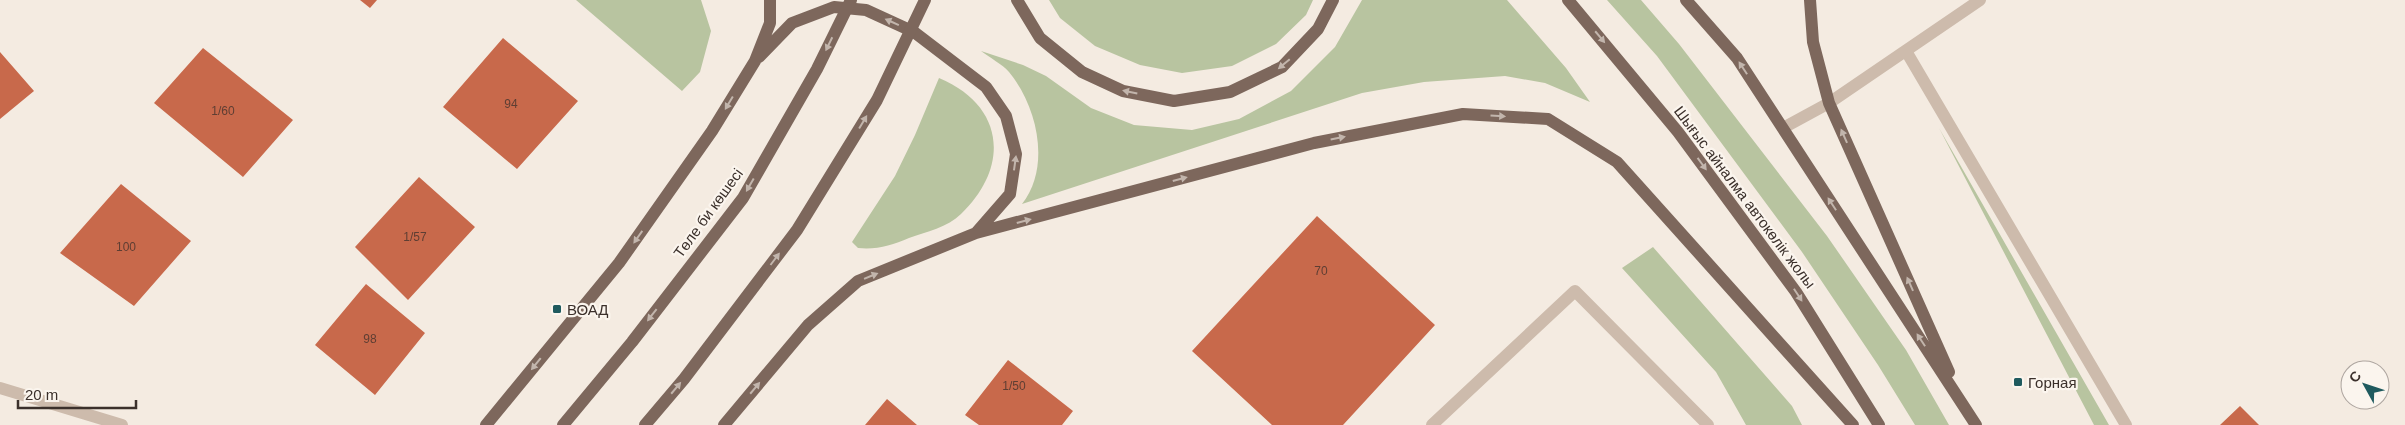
<svg xmlns="http://www.w3.org/2000/svg" width="2405" height="425" font-family="Helvetica,sans-serif">
  <style>
    .green { fill: #b8c4a0 }
    .building { fill: #c8694b }
    .lines { fill: none; stroke-linecap: round; stroke-linejoin: round }
    .minor { stroke: #cdbbac; stroke-width: 12 }
    .major { stroke: #7d675c; stroke-width: 12 }
    .major-bridge { stroke: #7d675c; stroke-width: 12 }
    .oneway { fill: #c2b5ac }
    .poi-dot { fill: #1f5a5e; stroke: #fbf5ee; stroke-width: 2 }
    .labels { text-anchor: middle; dominant-baseline: central; stroke-width: 4.5; stroke-linejoin: round; paint-order: stroke }
    .number-label { font-size: 12px; fill: #5e3e33 }
    .street-label { font-size: 15px; fill: #3b302b; stroke: #fbf5ee }
    .poi-label { font-size: 15px; fill: #3b302b; stroke: #fbf5ee; text-anchor: start }
  </style>
  <rect width="100%" height="100%" fill="#f4ebe1"/>
  <path class="green" d="M576 0H701L711 31 700 72 682 91Z
    M1049 0H1313L1306 15 1276 44 1232 66 1182 73 1140 65 1095 46 1060 18Z
    M1362 0H1507L1566 68 1590 102 1545 83 1505 76 1424 82 1362 93 1022 204C1051 167 1038 107 1009 72 1002 64 990 58 981 51L1023 65 1046 76 1091 108 1134 125 1192 130 1239 119 1291 91 1335 47Z
    M1607 0H1641L1679 44 1827 236 1906 350 1949 425H1915L1878 365 1802 252 1657 56Z
    M939 78C1004 105 1011 166 961 214 948 227 926 232 909 238 892 245 877 250 858 248L852 242 895 176 915 135Z
    M1939 128 2109 425H2094Z
    M1653 247 1792 406 1802 425H1746L1716 372 1622 268Z"/>
  <path class="building" d="M360 0H377L370 8Z
    M503 38 578 101 517 169 443 107Z
    M203 48 293 120 243 177 154 103Z
    M0 52 34 91 0 119Z
    M419 177 475 227 408 300 355 247Z
    M121 184 191 241 134 306 60 253Z
    M1317 216 1435 325 1343 425H1272L1192 351Z
    M366 284 425 333 375 395 315 345Z
    M1008 360 1073 411 1062 425H979L965 415Z
    M887 399 917 425H865Z
    M2240 406 2259 425H2220Z"/>
  <g class="lines">
    <path class="minor" d="M1906 51 2126 425
      M1783 128 1829 103 1980 0
      M0 388 122 425
      M1432 425 1575 291 1708 425"/>
    <path class="major" d="M1017 0 1040 38 1082 72 1123 91 1174 101 1230 92 1282 67 1318 29 1333 0
      M1568 0 1678 132 1796 292 1879 425
      M1686 0 1737 58 1976 425
      M1810 0 1813 42 1829 103 1949 372
      M759 57 792 23 834 7 866 10 914 32 986 87 1006 116 1016 154 1010 194 976 233
      M486 425 619 263 712 131 755 61 770 23V0
      M724 425 808 325 858 281 976 233 1314 143 1463 114 1548 119 1617 162 1853 425"/>
    <path class="major-bridge" d="M563 425 632 342 743 198 817 69 851 0
      M645 425 684 379 797 230 877 100 925 0"/>
  </g>
  <defs><path id="oneway-solid" d="M-6-.8H1V-3.2L6.5 0L1 3.2V.8H-6Z" transform="scale(1.25)"/></defs>
  <g class="oneway">
    <use href="#oneway-solid" transform="translate(892 22) rotate(-156)"/>
    <use href="#oneway-solid" transform="translate(1600 37) rotate(50)"/>
    <use href="#oneway-solid" transform="translate(829 44) rotate(116)"/>
    <use href="#oneway-solid" transform="translate(1284 64) rotate(140)"/>
    <use href="#oneway-solid" transform="translate(1743 68) rotate(-123)"/>
    <use href="#oneway-solid" transform="translate(1130 92) rotate(-168)"/>
    <use href="#oneway-solid" transform="translate(729 103) rotate(121)"/>
    <use href="#oneway-solid" transform="translate(1498 116) rotate(3)"/>
    <use href="#oneway-solid" transform="translate(863 122) rotate(-59)"/>
    <use href="#oneway-solid" transform="translate(1844 136) rotate(-114)"/>
    <use href="#oneway-solid" transform="translate(1338 138) rotate(-11)"/>
    <use href="#oneway-solid" transform="translate(1015 163) rotate(-82)"/>
    <use href="#oneway-solid" transform="translate(1702 164) rotate(54)"/>
    <use href="#oneway-solid" transform="translate(1180 179) rotate(-15)"/>
    <use href="#oneway-solid" transform="translate(750 185) rotate(120)"/>
    <use href="#oneway-solid" transform="translate(1832 204) rotate(-123)"/>
    <use href="#oneway-solid" transform="translate(1024 221) rotate(-15)"/>
    <use href="#oneway-solid" transform="translate(638 237) rotate(125)"/>
    <use href="#oneway-solid" transform="translate(775 259) rotate(-53)"/>
    <use href="#oneway-solid" transform="translate(871 276) rotate(-22)"/>
    <use href="#oneway-solid" transform="translate(1910 284) rotate(-114)"/>
    <use href="#oneway-solid" transform="translate(1798 295) rotate(57)"/>
    <use href="#oneway-solid" transform="translate(652 315) rotate(128)"/>
    <use href="#oneway-solid" transform="translate(1921 340) rotate(-123)"/>
    <use href="#oneway-solid" transform="translate(536 364) rotate(129)"/>
    <use href="#oneway-solid" transform="translate(676 388) rotate(-50)"/>
    <use href="#oneway-solid" transform="translate(755 388) rotate(-50)"/>
  </g>
  <g class="poi-dot">
    <rect x="552" y="304" width="10" height="10" rx="2.5"/>
    <rect x="2013" y="377" width="10" height="10" rx="2.5"/>
  </g>
  <g class="labels">
    <g class="number-label">
      <text x="511" y="104">94</text>
      <text x="223" y="111">1/60</text>
      <text x="415" y="237">1/57</text>
      <text x="126" y="247">100</text>
      <text x="1321" y="271">70</text>
      <text x="370" y="339">98</text>
      <text x="1014" y="386">1/50</text>
    </g>
    <g class="street-label">
      <text transform="translate(1745 197) rotate(53)">Шығыс айналма автокөлік жолы</text>
      <text transform="translate(708 213) rotate(-54)">Төле би көшесі</text>
    </g>
    <g class="poi-label">
      <text x="567" y="309">ВОАД</text>
      <text x="2028" y="382">Горная</text>
    </g>
  </g>
  <g transform="translate(2365 385) rotate(310)"><circle r="24" fill="#fbf5ee" stroke="#aea6a0"/>
  <path d="M0-4L9 19L0 12L-9 19Z" fill="#1f5a5e"/>
  <text y="-8" font-size="14" font-weight="bold" text-anchor="middle" fill="#3b302b">С</text>
  </g>
  <path d="M18 400v8h118v-8" fill="none" stroke="#3b302b" stroke-width="2.5"/>
  <text x="25" y="400" font-size="15" fill="#3b302b" stroke="#fbf5ee" stroke-width="4" paint-order="stroke">20 m</text>
</svg>
